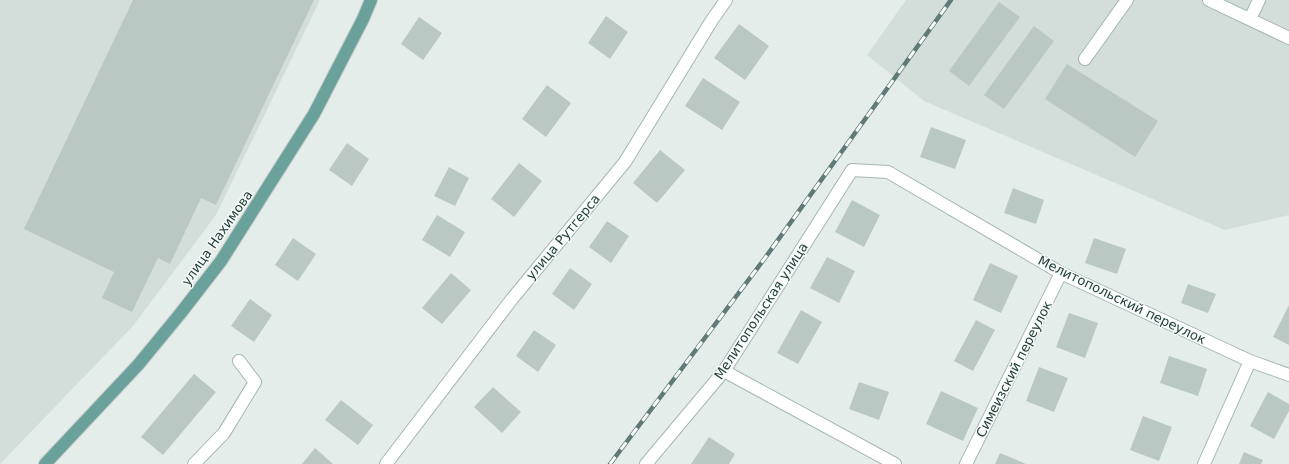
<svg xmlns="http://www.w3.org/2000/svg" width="1289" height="464" font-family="'DejaVu Sans',sans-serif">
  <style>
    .built { fill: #d3ddda }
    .building { fill: #bac8c4 }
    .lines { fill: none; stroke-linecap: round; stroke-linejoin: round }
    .minor-casing { stroke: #a7b5b3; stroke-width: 14 }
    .major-casing { stroke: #c2c9c8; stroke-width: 14 }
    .minor { stroke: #fff; stroke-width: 12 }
    .major { stroke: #6ba19b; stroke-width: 12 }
    .rail-casing { stroke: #5f7a77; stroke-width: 4.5 }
    .rail { stroke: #f5faf8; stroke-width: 3; stroke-dasharray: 9; stroke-linecap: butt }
    .labels { text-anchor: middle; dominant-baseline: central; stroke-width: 3; stroke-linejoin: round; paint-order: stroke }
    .street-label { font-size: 13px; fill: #243f3c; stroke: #f5faf8 }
  </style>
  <rect width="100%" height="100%" fill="#e5edeb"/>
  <path class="built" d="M0 0H320L216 215 133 326 0 464Z
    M906 0H1289V215L1225 230 924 101 867 55Z"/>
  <path class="building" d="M133 0H314L216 205 201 198 170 264 158 258 132 312 102 298 114 272 24 229Z
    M999 2 1020 17 969 86 949 71Z
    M606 16 628 32 610 59 588 43Z
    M419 17 442 33 423 60 401 44Z
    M739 24 769 46 745 80 714 58Z
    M1034 26 1054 41 1004 109 984 95Z
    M1067 64 1158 121 1135 157 1045 99Z
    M703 78 740 102 722 130 685 106Z
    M547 85 571 103 546 137 522 119Z
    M931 127 966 140 955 169 920 157Z
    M347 143 369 159 352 186 329 170Z
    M660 150 685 170 657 203 633 183Z
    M519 163 542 181 514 217 491 199Z
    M449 167 469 178 455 206 434 196Z
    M1013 188 1044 200 1036 224 1004 213Z
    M852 200 880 215 864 247 835 232Z
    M437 215 465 232 450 257 422 240Z
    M607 221 629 236 611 263 589 247Z
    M293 238 316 254 298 281 275 265Z
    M1094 238 1126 249 1117 274 1085 263Z
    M827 257 855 271 839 303 810 288Z
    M990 263 1018 276 1001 313 973 300Z
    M570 268 592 284 574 310 552 294Z
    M451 273 471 290 442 324 422 308Z
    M1188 284 1216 294 1208 313 1181 303Z
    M250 299 272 315 254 342 231 326Z
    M1289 305V345L1273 337Z
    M801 310 822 322 798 364 777 353Z
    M1069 313 1098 323 1085 358 1056 347Z
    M976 320 995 330 973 371 954 361Z
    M534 330 556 345 538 372 516 356Z
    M1169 356 1207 369 1198 396 1160 383Z
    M1039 367 1068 378 1054 412 1026 401Z
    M194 374 216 392 163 455 141 437Z
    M859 382 889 392 879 420 849 409Z
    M493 387 521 412 502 433 474 407Z
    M941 391 978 408 963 441 926 424Z
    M1268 392 1289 404V411L1274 439 1250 426Z
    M341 400 373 425 358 445 325 420Z
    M1143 416 1172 427 1159 461 1130 450Z
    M709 437 735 454 729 464H691Z
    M315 448 333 464H302Z
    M1244 452 1263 460 1261 464H1239Z
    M1000 453 1026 464H995Z"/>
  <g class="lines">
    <g class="minor-casing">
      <path id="minor" d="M1209 0 1289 38
        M1250 19 1259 0
        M1085 59 1127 0
        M724 371 895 464
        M194 464 224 433 255 382 239 361
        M386 464 512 299 625 162 712 20 726 0
        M646 464 724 371 852 170 888 172 1061 273 1250 361 1289 375
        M966 464 1061 273
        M1204 464 1250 361"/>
    </g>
    <g class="major-casing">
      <path id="major" d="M45 464 138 365 180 314 221 261 314 114 363 19 371 0"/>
    </g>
    <use href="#minor" class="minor"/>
    <use href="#major" class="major"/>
    <g class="rail-casing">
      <path id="rail" d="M610 464 765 258 951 0"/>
    </g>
    <use href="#rail" class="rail"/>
  </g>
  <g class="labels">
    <g class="street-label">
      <text transform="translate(563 237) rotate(-50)">улица Рутгерса</text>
      <text transform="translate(217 238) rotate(-55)">улица Нахимова</text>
      <text transform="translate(1122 300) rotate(26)">Мелитопольский переулок</text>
      <text transform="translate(761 311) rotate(-57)">Мелитопольская улица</text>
      <text transform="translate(1014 369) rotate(-63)">Симеизский переулок</text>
    </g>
  </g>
</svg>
